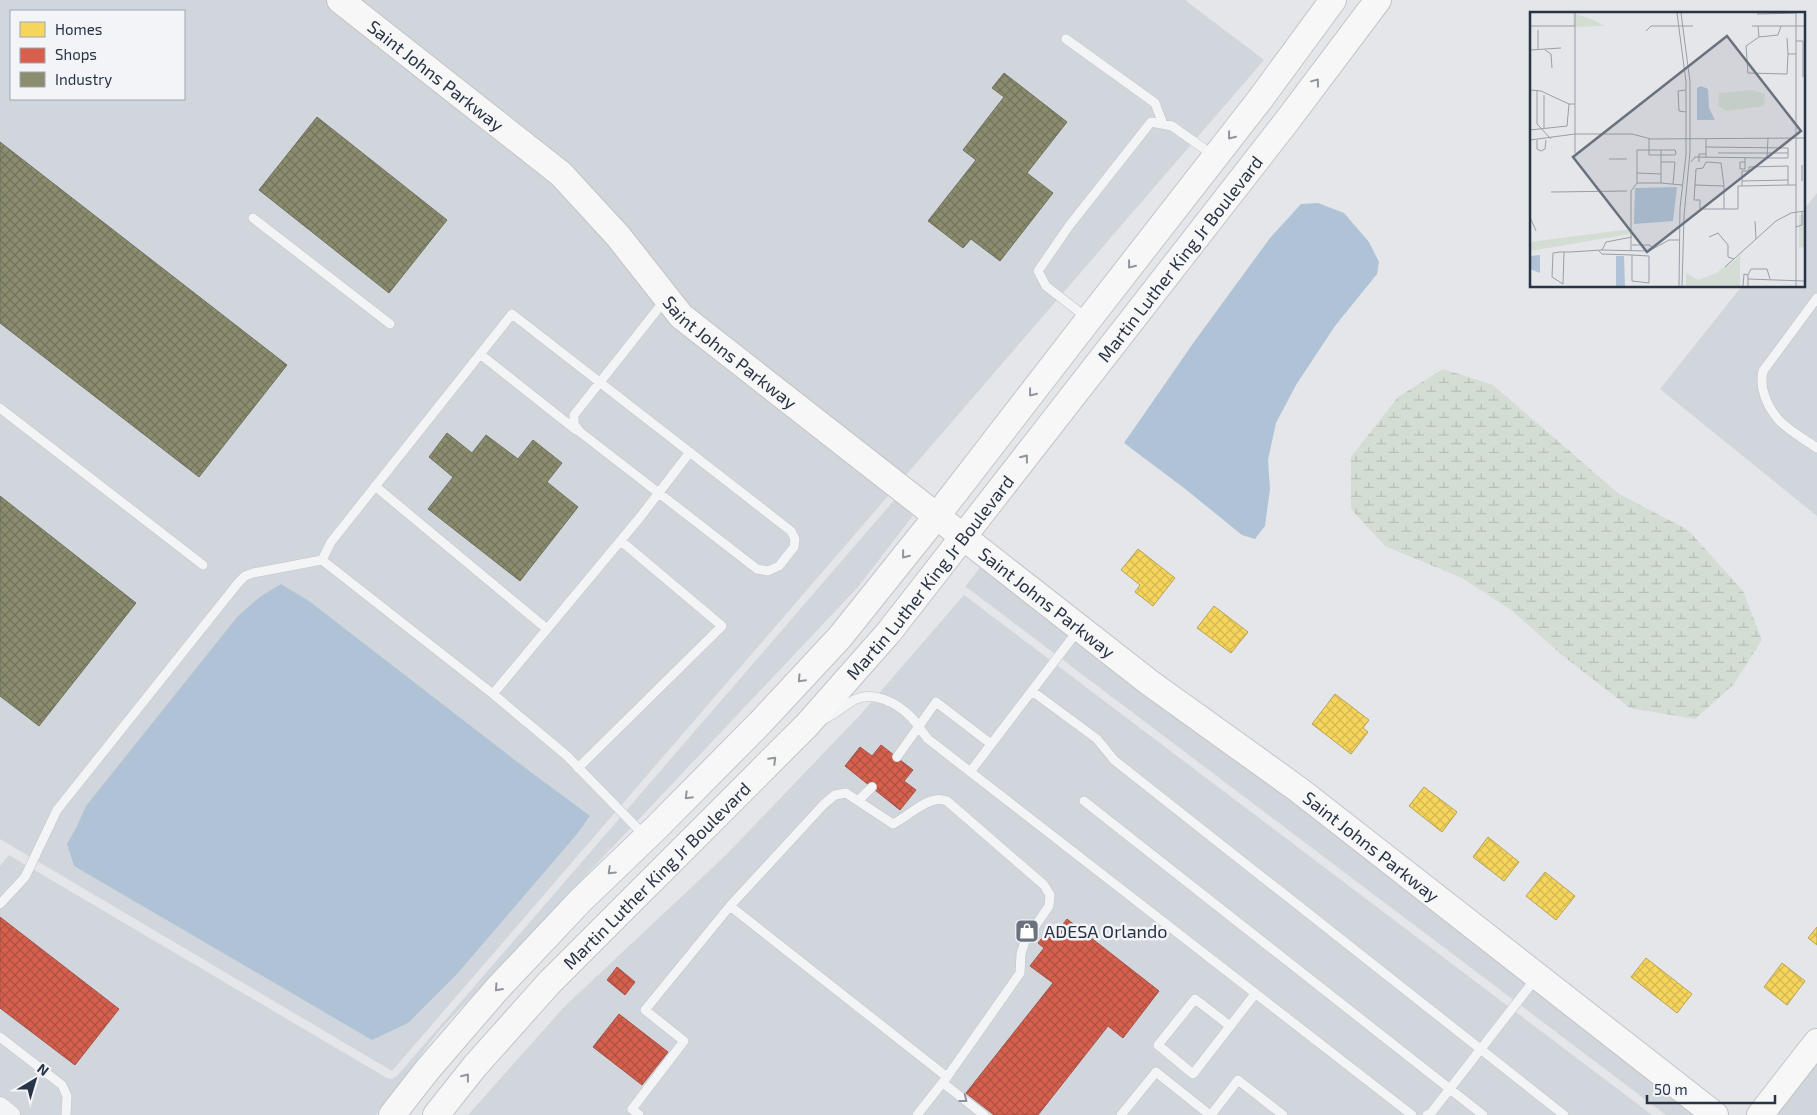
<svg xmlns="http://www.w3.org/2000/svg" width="1817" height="1115" font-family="'Exo 2',sans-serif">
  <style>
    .built { fill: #d1d6dd; fill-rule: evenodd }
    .wetland { fill: url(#wetland-marsh) }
    .water { fill: #b0c3d6 }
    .homes { fill: url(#homes-cross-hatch); stroke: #b8a455 }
    .shops { fill: url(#shops-cross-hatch); stroke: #a2524b }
    .industry { fill: url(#industry-cross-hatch); stroke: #6e7162 }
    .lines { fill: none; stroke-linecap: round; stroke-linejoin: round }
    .lane-casing { stroke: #c2c4c7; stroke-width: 10 }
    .street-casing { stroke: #c2c4c7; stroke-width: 19 }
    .secondary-casing { stroke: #c2c4c7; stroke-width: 28 }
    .lane { stroke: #f3f4f6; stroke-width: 9 }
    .street { stroke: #f3f4f6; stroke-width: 18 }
    .secondary { stroke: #f7f7f7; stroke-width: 26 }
    .oneway { stroke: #90959e }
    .oneway2 { stroke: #8e949e }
    .labels { text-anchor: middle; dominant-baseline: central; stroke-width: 5; stroke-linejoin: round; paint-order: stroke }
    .street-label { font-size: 18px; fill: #283345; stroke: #f2f4f8 }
    .poi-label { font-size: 18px; fill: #283345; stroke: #f2f4f8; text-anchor: start }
    .inset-road { fill: none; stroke: #999ea7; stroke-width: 1 }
    .view { fill: #6a727e; fill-opacity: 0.15; stroke: #6a727e; stroke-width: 2.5 }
    .inset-edge { fill: none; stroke: #283345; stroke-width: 2.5 }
  </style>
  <defs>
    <pattern id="wetland-marsh" width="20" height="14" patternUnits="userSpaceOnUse" patternTransform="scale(1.25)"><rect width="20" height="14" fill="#d4ddd4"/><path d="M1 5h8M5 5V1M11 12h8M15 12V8" fill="none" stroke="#b6beb7"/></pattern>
    <pattern id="homes-cross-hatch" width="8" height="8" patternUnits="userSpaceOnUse" patternTransform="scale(1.25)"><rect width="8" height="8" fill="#f6d55c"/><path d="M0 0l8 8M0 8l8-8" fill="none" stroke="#d3b751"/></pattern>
    <pattern id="shops-cross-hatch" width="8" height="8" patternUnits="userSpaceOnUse" patternTransform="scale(1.25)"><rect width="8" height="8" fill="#d6604d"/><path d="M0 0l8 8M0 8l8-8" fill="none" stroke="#ae5042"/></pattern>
    <pattern id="industry-cross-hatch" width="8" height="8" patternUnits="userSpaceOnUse" patternTransform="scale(1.25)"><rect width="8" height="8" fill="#8c8c6e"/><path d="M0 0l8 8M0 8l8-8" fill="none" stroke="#72735c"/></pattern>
  </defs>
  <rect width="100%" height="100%" fill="#e4e6e9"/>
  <path class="built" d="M0 0H1185L1264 60 392 1071 0 839ZM11 11H184V99H11Z
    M1817 193V516L1660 389 1742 286H1803V210Z
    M896 498 915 513 858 587 438 1032 376 1115H0V866L9 855 387 1078 392 1079 397 1076Z
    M982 565 1293 798 1699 1115H1666L969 589 965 587Z
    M964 595 1652 1115H468L564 1007 726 855 861 714Z
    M1817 1056V1115H1771Z"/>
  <path class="wetland" d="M1443 369 1493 385 1619 494 1688 530 1743 591 1762 640 1733 685 1695 719 1630 708 1562 655 1511 610 1462 578 1385 546 1351 509V457L1398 397Z"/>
  <path class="water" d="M1318 203 1344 213 1369 242 1379 262 1377 274 1335 326 1296 385 1276 423 1268 460 1270 489 1265 526 1255 539 1242 535 1184 488 1124 443 1194 342 1270 238 1301 204Z
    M281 584 309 601 516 761 590 816 577 834 457 974 408 1023 372 1040 74 866 67 844 77 826 86 806 238 616 261 596Z"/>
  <path class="homes" d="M1138 549 1175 578 1153 606 1135 592 1140 585 1121 570Z
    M1214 606 1248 632 1231 653 1197 628Z
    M1335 694 1369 720 1363 728 1368 732 1351 754 1312 724Z
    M1424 787 1457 812 1442 832 1409 806Z
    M1488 837 1519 862 1504 881 1473 857Z
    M1545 872 1575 896 1556 920 1526 896Z
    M1817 927V945L1808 938Z
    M1646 958 1692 994 1677 1013 1631 977Z
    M1782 963 1805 981 1787 1005 1764 987Z"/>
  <path class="shops" d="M881 745 913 770 904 781 916 790 900 810 845 766 860 747 872 756Z
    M0 917 119 1009 75 1065 0 1008Z
    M1067 919 1159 991 1123 1038 1108 1026 1038 1115H994L966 1093 1053 983 1030 966 1044 948 1038 943 1047 932 1053 937Z
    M617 967 635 982 625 995 607 980Z
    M619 1014 668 1052 642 1085 593 1047Z"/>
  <path class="industry" d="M1004 73 1067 122 1027 173 1053 193 1000 261 971 239 963 248 928 221 976 160 963 150 1004 97 992 88Z
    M317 117 447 220 389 293 259 190Z
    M0 142 287 365 199 477 0 323Z
    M447 433 472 453 486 435 518 459 533 440 562 463 547 482 578 507 520 581 428 509 453 477 429 457Z
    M0 496 136 603 39 726 0 696Z"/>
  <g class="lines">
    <g class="lane-casing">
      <path id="lane" d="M1066 39 1155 103 1163 124
        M253 218 390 324
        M1817 298 1763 371C1759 388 1767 406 1778 419 1787 430 1806 440 1817 448
        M665 300 574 415V424L580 432 757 569 768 571 779 566 794 547 795 539 791 531 512 314 331 542 322 560 493 694 641 516 690 452
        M1087 318 1046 286 1038 271 1069 226 1151 122 1172 126 1213 155
        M480 354 576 430
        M0 408 203 565
        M375 486 547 629
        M1032 691 1097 739 1114 760 1564 1115
        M493 694 566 755 645 836
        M824 719C836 714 843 706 854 700 873 690 897 703 911 717 917 723 922 732 928 739L1412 1115
        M897 757 936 702 991 744
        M578 768 722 626 621 541
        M970 772 1079 629
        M858 801 872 787
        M1084 801 1483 1115
        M0 904 25 877 57 810 238 583 245 576 253 573 322 560
        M730 906 824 804 835 795 846 793 893 824C907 817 920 803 935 800 939 799 944 800 947 801L1044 885 1050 895 1049 906 1025 941 1021 954 1020 973 947 1077
        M1230 1026 1195 999 1158 1045 1193 1074 1255 994
        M0 1037 62 1085 67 1096 66 1115
        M943 1083 984 1115
        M639 1115 632 1109 684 1041 645 1010 730 906 947 1077 917 1115
        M1121 1115 1156 1072 1210 1115
        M1211 1115 1238 1080 1283 1115
        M1427 1115 1431 1113 1536 978"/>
    </g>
    <g class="street-casing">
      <path id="street" d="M0 1106 11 1115"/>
    </g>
    <g class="secondary-casing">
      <g id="secondary">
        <path id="s1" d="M340 0 561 174 618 236 681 316 1150 683 1299 790 1715 1115"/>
        <path d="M392 1115 428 1069 497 989 581 900 657 827 760 723 840 637 936 517 1089 319 1261 98 1333 0"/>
        <path id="s2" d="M436 1115 475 1066 549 983 807 725 889 632 1287 121 1378 0"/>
        <path d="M1760 1115 1817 1042"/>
      </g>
    </g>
    <use href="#lane" class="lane"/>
    <use href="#street" class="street"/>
    <use href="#secondary" class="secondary"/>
  </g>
  <defs><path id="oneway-chevron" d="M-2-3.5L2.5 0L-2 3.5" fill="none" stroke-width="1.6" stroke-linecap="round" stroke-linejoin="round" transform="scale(1.25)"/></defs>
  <g class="oneway">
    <use href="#oneway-chevron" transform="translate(1316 82) rotate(-53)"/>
    <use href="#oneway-chevron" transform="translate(1231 136) rotate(128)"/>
    <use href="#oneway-chevron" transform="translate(1131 265) rotate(128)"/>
    <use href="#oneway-chevron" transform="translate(1032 393) rotate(128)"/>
    <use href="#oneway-chevron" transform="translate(1025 458) rotate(-52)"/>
    <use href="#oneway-chevron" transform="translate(905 555) rotate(129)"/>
    <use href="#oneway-chevron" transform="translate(801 679) rotate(133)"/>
    <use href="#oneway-chevron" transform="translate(773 760) rotate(-45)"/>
    <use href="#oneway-chevron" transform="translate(688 796) rotate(135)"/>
    <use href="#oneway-chevron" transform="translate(611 871) rotate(136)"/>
    <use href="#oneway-chevron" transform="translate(498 988) rotate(132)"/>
    <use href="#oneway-chevron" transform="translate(466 1077) rotate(-52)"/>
  </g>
  <use class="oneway2" href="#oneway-chevron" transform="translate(964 1099) rotate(38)"/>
  <defs>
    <g id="shop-square" transform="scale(1.25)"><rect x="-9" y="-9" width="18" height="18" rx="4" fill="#6a727e" stroke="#f2f4f8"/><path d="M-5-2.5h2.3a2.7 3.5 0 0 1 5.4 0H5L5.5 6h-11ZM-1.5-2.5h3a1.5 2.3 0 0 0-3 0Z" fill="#fff"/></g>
  </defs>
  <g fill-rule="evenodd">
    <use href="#shop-square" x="1027" y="931"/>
  </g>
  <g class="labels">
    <g class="street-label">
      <text stroke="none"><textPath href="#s1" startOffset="122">Saint Johns Parkway</textPath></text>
      <text stroke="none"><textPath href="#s2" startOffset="1136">Martin Luther King Jr Boulevard</textPath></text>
      <text stroke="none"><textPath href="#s1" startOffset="528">Saint Johns Parkway</textPath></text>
      <text stroke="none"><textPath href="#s2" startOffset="731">Martin Luther King Jr Boulevard</textPath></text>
      <text stroke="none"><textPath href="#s1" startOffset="932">Saint Johns Parkway</textPath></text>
      <text stroke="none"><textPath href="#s1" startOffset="1338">Saint Johns Parkway</textPath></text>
      <text stroke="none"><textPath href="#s2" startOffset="326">Martin Luther King Jr Boulevard</textPath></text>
    </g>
    <g class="poi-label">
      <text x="1044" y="931">ADESA Orlando</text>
    </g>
  </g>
  <g transform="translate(1530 12)">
    <rect width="275" height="275" fill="#e4e6e9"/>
    <path d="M43 1 64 8 75 14 43 15ZM100 217V222L0 239V230Z" fill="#d4ddd4"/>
    <path d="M210 243V274H156V261L168 268 187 261 205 245 196 257Z" fill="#d4ddd4"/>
    <path d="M221 78 235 82 234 94 196 99 188 94 189 81Z" fill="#d4ddd4"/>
    <path d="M269 203H275V236L269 235Z" fill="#d4ddd4"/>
    <path d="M171 74 178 77 179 96 185 108H167V76ZM147 175 143 209 104 212 105 176ZM10 243V261L0 257V244ZM86 244H94L95 274H86Z" fill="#b0c3d6"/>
    <path class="inset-road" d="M45 1V141M147 1 156 70V143L150 196 149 274M151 1 160 70V140L154 204 152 274M266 1V274M227 2 266 1M0 14H45M222 14H275M228 14 229 25 248 23 251 14M8 18V38M116 19 121 14H163M229 25 216 34 218 61 257 62 258 42M257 26 258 42H266M266 29H273V65M0 38 31 36M15 38 21 42 22 56M0 78 11 79 39 92M7 78V112L21 127M156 100 149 99 148 79 156 78M14 116V83M0 118 37 114 39 92H45M119 126V143H145L146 141 145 138H107V171H131V138M176 127V146M0 128 45 122H102L121 127 275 126M7 128V137L11 139 15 137 16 128M176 135 258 136V146H237M188 141H258M215 146V157H210V150H215M79 147H97M131 150H145L143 172M161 150 165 145 237 146 238 126M169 150V142H176M272 153V169M107 161 131 162M212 169 258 168M131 171 152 173M165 173 166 157 173 156 176 150 191 151 194 174M258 173 212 174V159H219V155L258 154V173H266M21 180 97 179M194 197V174L165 173 164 188H170V197H208V174H212M0 205 6 219M225 209 226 227M266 215 272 213V200M179 225 188 221 198 233V245L204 247M102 233H120L123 237M72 238 76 230 102 225M69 239 72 242 102 243V269L119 271V244L102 243M101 239V179L107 171M34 240 33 272 22 265 23 241 30 240H40L72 238 119 239 139 228H150M195 255 246 209 261 201 275 199M218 263 221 257H237L240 267M218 267 275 269M213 274 214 262 218 263V274"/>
    <path class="view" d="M197 24 271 119 117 240 43 145Z"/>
    <rect width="275" height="275" class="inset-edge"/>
  </g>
  <rect x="10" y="10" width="175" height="90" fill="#f2f4f8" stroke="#a1a7b0"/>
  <rect x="20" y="22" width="25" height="15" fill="#f6d55c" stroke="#a1a7b0"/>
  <text x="55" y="35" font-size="15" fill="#283345">Homes</text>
  <rect x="20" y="48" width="25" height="15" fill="#d6604d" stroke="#a1a7b0"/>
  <text x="55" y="60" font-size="15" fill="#283345">Shops</text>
  <rect x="20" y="72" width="25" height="15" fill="#8c8c6e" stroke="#a1a7b0"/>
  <text x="55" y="85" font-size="15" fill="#283345">Industry</text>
  <g transform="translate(35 1080) rotate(38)" stroke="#f2f4f8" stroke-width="4" paint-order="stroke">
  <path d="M0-4L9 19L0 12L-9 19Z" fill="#283345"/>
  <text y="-8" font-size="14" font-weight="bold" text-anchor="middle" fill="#283345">N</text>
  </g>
  <path d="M1647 1095v8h128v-8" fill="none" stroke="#283345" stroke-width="2.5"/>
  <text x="1654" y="1095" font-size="15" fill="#283345" stroke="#f2f4f8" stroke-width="4" paint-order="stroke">50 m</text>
</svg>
